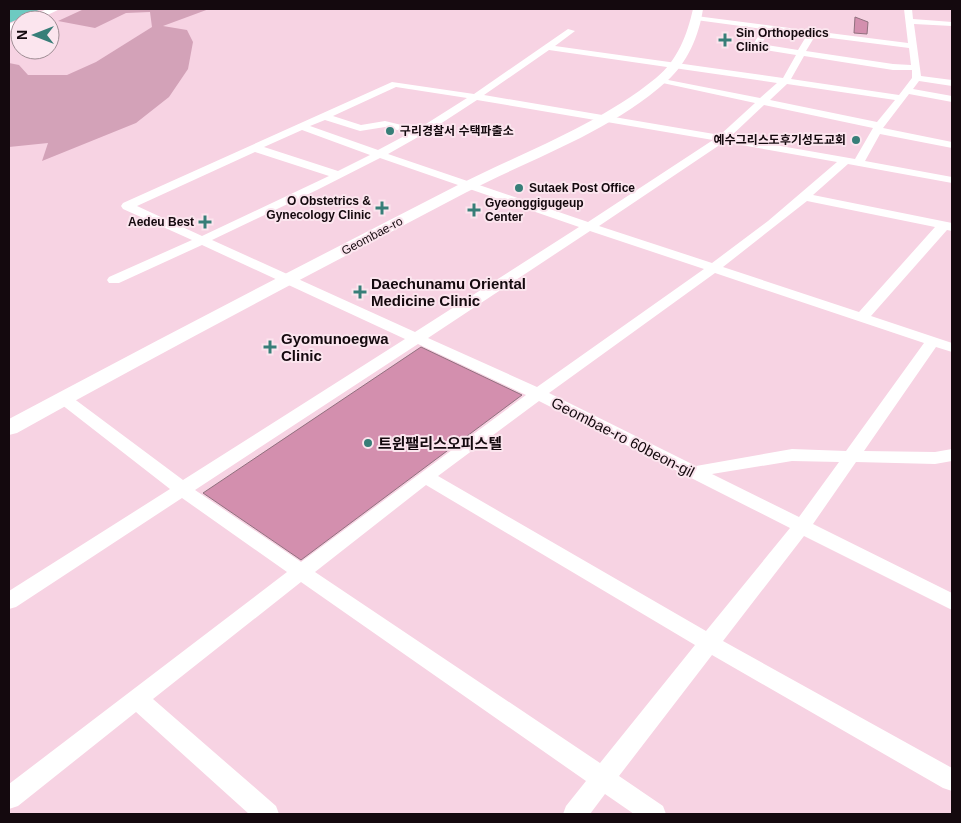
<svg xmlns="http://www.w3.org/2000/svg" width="961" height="823" font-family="Arial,'Noto Sans KR',sans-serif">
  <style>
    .green { fill: #d3a2b8 }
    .water { fill: #6dcac1 }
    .building { fill: #d38fae; stroke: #90707e }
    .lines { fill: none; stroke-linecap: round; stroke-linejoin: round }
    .minor { fill: #fff; fill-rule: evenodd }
    .tertiary { fill: #fff; fill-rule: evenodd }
    .poi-dot { fill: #377e78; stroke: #fbe5ee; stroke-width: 2 }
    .labels { text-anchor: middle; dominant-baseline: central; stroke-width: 4; stroke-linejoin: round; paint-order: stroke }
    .far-poi-label { font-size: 12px; font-weight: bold; fill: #14090e; stroke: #fbe5ee; text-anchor: start }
    .far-street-label { font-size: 12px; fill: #14090e; stroke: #fbe5ee }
    .poi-label { font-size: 15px; font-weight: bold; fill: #14090e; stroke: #fbe5ee; text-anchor: start }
    .street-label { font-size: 15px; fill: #14090e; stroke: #fbe5ee }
  </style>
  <rect width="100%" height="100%" fill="#f7d3e3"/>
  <path class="green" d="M84 9H209L163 26 187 30 193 42 188 69 169 97 136 123 42 161 48 143 9 147V63L19 65 28 75H67L96 62 152 27 150 12 126 13 95 28 58 21Z"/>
  <path class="water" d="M9 9H41L9 23Z"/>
  <path class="building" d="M855 17 868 22 867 34 854 33Z
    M421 347 522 395 301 560 203 493Z"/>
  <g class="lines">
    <path class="minor" d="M904 9H912L913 19 952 22V26L914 24 921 76 952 80V86L919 81 913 89 952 96V102L909 94 883 128 952 142V148L880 134 865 161 952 177V183L848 164 813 195 952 223V231L947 230 871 316 952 343V352L936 347 864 451 935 452 952 449V461L935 464 856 462 813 524 952 593V610L804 536 723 641 952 768V791L943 788 712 655 619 776 663 806 666 814H634L605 794 590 814H563L566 806 586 781 301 582 153 699 276 806 279 814H249L136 712 18 806 9 809V784L287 572 182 498 16 607 9 609V591L170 489 57 401 55 398 57 395H69L183 480 405 339 202 245 119 283H109L107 280 109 277 192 240 123 209 121 206 123 203 392 82 474 94 568 29 575 31 555 46 783 78 796 55 753 48 752 46 763 29 696 20 692 18 696 16 908 43ZM771 30 807 35 798 50 761 44ZM815 36 909 48 911 65 893 64 806 51ZM549 50 777 83 760 98 658 78V82L755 103 720 135 484 95ZM804 56 893 70H912V78L899 95 791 79ZM787 84 895 100 877 122 770 100ZM396 87 467 98 418 129 385 121 361 125 333 116ZM477 100 713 140 588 222 388 154 434 128ZM764 105 873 128 855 159 730 137ZM325 120 360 131 385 127 410 133 378 150 310 126ZM302 130 370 155 338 171 264 147ZM724 142 837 162 768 221 712 263 599 226ZM255 152 329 176 202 236 137 206ZM380 158 579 227 415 332 212 240 317 190ZM807 201 935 227 859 312 723 267ZM590 231 704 269 537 387 428 338ZM715 273 924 343 846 451 792 449 696 466 549 393ZM418 344 526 395 301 562 195 490ZM539 401 790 528 706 631 438 476ZM792 461 839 462 799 517 712 474ZM426 485 695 645 600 763 315 572Z"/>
    <path class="tertiary" d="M47 9H60L37 20H23Z
      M693 9H703C699 36 687 63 667 81 609 133 532 158 465 193 315 272 165 350 17 433L9 435V419L58 393C190 323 323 254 456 186 523 152 597 126 656 78 678 60 687 35 693 9Z
      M20 20V27L9 31V24Z"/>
  </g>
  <g class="poi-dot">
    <path d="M722.5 32.5h5v5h5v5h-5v5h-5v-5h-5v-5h5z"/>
    <circle cx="390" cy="131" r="5"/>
    <circle cx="856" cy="140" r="5"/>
    <circle cx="519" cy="188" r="5"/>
    <path d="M379.5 200.5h5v5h5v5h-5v5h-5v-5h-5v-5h5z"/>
    <path d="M471.5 202.5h5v5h5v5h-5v5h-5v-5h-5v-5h5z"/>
    <path d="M202.5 214.5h5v5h5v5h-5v5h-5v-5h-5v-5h5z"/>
    <path d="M357.5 284.5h5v5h5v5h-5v5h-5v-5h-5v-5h5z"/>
    <path d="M267.5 339.5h5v5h5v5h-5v5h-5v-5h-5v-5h5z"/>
    <circle cx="368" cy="443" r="5"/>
  </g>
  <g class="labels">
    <g class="far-poi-label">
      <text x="736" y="33">Sin Orthopedics<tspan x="736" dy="14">Clinic</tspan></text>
      <text x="400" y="131">구리경찰서 수택파출소</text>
      <text x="846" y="140" text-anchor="end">예수그리스도후기성도교회</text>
      <text x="529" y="188">Sutaek Post Office</text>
      <text x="371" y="201" text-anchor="end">O Obstetrics &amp;<tspan x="371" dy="14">Gynecology Clinic</tspan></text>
      <text x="485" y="203">Gyeonggigugeup<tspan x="485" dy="14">Center</tspan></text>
      <text x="194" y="222" text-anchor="end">Aedeu Best</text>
    </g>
    <g class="far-street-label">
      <text transform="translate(372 236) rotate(-28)">Geombae-ro</text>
    </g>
    <g class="poi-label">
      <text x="371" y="283">Daechunamu Oriental<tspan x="371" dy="17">Medicine Clinic</tspan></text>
      <text x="281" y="338">Gyomunoegwa<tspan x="281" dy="17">Clinic</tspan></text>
      <text x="378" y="443">트윈팰리스오피스텔</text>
    </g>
    <g class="street-label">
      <text transform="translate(623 437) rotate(27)">Geombae-ro 60beon-gil</text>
    </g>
  </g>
  <rect width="961" height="823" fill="none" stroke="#14090e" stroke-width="20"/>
  <g transform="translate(35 35) rotate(270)"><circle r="24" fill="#fbe5ee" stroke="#9f8d94"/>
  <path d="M0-4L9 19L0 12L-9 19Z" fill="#377e78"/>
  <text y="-8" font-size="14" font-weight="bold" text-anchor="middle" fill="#14090e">N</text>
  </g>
</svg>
